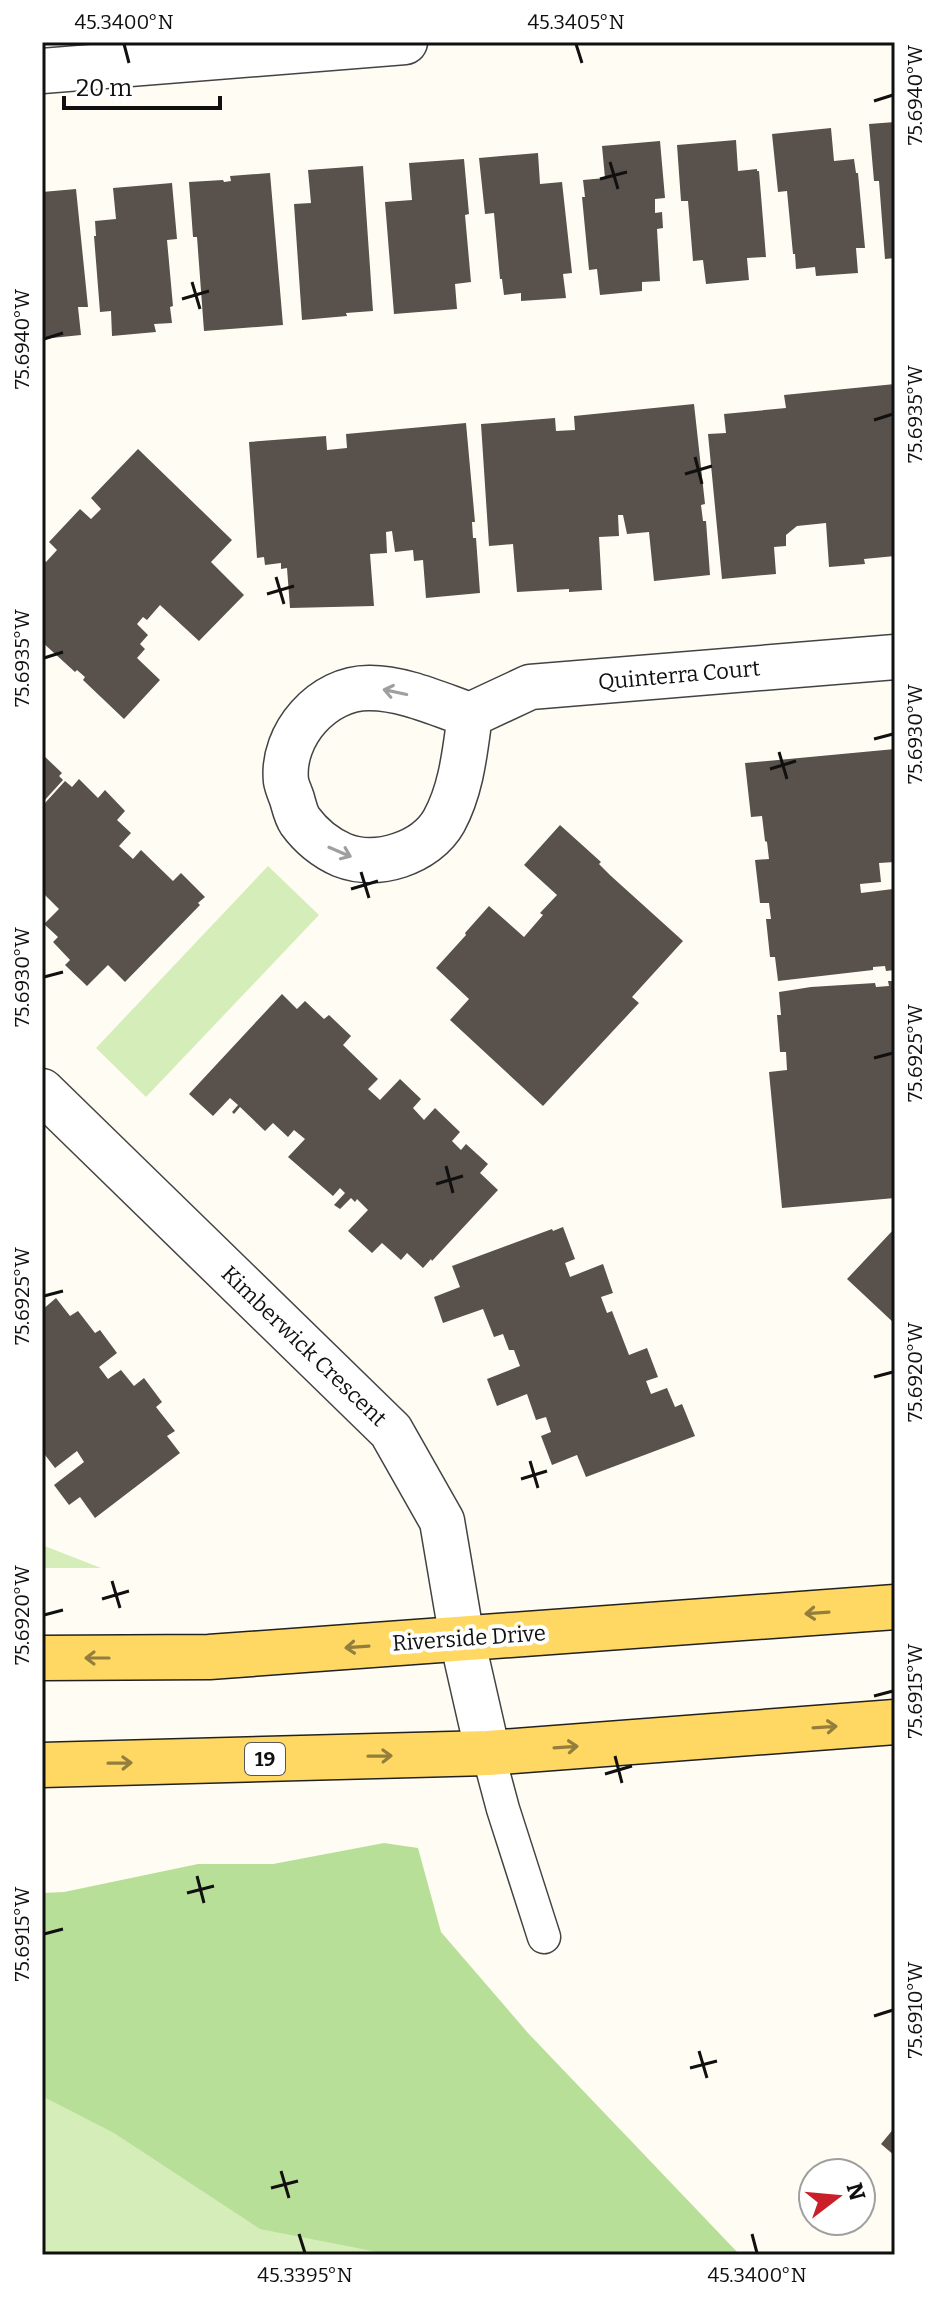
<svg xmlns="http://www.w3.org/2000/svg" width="937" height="2297" font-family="Bitter,serif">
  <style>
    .green { fill: #d4edb9 }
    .forest { fill: #b8df97 }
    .building { fill: #59514b }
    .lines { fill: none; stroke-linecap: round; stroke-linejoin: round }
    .service-casing { stroke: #434343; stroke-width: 35 }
    .minor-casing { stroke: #434343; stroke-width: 47 }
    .primary-casing { stroke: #212121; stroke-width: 47 }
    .service { stroke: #fff; stroke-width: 32 }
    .minor { stroke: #fff; stroke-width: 44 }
    .primary { stroke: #ffd863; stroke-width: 44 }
    .oneway { stroke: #9f9f9f }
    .oneway2 { stroke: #937e3e }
    .ticks { fill: none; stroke: #101010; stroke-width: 3 }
    .labels { text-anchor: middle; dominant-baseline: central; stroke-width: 8; stroke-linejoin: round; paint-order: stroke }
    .shield { fill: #fff; stroke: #585858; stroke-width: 2 }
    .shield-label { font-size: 20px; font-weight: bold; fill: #101010 }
    .street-label { font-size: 22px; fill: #101010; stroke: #fff }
    .neatline { fill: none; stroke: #101010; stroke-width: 3 }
    .ticks-label { font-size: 20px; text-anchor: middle; fill: #101010 }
  </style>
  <rect width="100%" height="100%" fill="#fffdf3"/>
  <path class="green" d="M268 866 319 915 146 1097 96 1048Z
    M42 1545 101 1568H42Z
    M42 1921 644 2255H42Z"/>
  <path class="forest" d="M384 1843 418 1848 441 1932 528 2033 740 2255H393L260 2229 114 2133 42 2096V1893L64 1892 198 1864H273Z"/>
  <path class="building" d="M895 122V258L885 259 879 181H874L869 124Z
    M831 128 834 161 854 159 856 173H858L865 248H856L858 273 816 276 815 267 796 269 795 254H793L787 191 778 192 772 134Z
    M736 140 738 171 757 169V171H759L766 257 747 258 749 280 706 284 703 260 693 261 688 201H681L677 145Z
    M660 141 665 198 655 199V213L662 212 663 228 657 229 660 281 642 282V291L600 295 597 269 589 270 582 197H585L583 180 605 178 602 146Z
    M538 153 540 184 562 182 572 273 563 274 566 298 521 301V293L504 295 502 279H500L494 213 485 214 479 158Z
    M464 159 469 214 465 215 471 282 455 284 457 309 394 314 385 202 412 200 409 163Z
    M363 166 373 311 346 313 347 316 302 320 294 204 311 203 308 170Z
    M270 173 283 325 204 331 197 237H193L189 182 223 180 224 182 231 181 230 176Z
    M172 183 177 239 167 240 173 306 170 307 172 323 154 324 156 332 112 336 111 311 100 312 94 236H96L95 221 116 219 113 188Z
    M76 189 88 307H78L81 335 42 339V192Z
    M895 384V556L864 559 865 564 829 567 826 523 797 526 786 535V546L774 547 776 574 722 579 708 434 726 433 724 414 786 408 784 395Z
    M694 404 705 504 701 505 703 521H706L710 575 654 581 649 532 627 534 623 515H618L619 536 599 537 602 590 569 592V589L517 592 513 544 489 546 481 424 555 418 556 431 575 430 574 416Z
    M466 423 475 522H472L473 538H476L480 593 426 598 423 560 414 561 413 550 395 552 392 531 386 532 387 553 370 554 374 606 290 608 287 568 281 569V563L265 565 264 557 257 558 249 442 326 436 327 450 347 448 346 434Z
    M138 449 232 540 211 562 244 595 199 641 160 605 147 620 143 617 137 624 148 635 140 644 145 649 137 658 160 680 124 719 83 680 85 677 77 670 75 672 42 642V558L46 562 57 550 49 542 80 509 91 519 101 509 91 498Z
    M895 749V862L879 863 881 882 860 884 861 893 893 889 895 902V970L886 971 885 966 873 967V970L778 981 775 957H770L766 919H771L769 903H760L755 860 769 859 767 842 765 841 762 816 751 817 745 763Z
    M42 754 62 773 59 776 63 780 43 802 45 803 65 781 72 787 79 779 98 798 105 790 125 811 117 820 131 833 119 846 133 859 141 850 173 881 181 873 205 897 198 903 200 905 125 982 108 965 87 986 65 965 70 960 53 942 58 937 44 924 59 909 45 895 42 898Z
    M560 825 601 862 599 864 611 876 683 941 632 997 639 1003 543 1106 450 1020 469 999 436 968 466 935 465 933 489 906 524 937 543 915 540 913 557 895 524 865Z
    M888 981H895V1198L782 1208 769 1072 787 1070 786 1052H780L777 1015H781L779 992 811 987 875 983 876 987 889 986Z
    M282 994 297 1009 305 1001 324 1019 329 1015 351 1036 343 1045 378 1079 368 1089 380 1100 400 1079 421 1099 413 1108 424 1120 435 1108 460 1132 452 1141 461 1150 466 1144 488 1164 480 1173 498 1190 432 1261 431 1259 423 1268 407 1253 401 1260 382 1243 372 1253 348 1231 368 1210 357 1199 355 1202 351 1198 340 1209 334 1205 345 1193 340 1188 333 1196 288 1157 305 1139 294 1130 288 1137 273 1123 265 1131 240 1107 234 1114 232 1112 238 1105 230 1098 213 1116 189 1094Z
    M563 1227 575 1259 565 1263 570 1277 603 1264 613 1293 601 1297 607 1313 612 1311 629 1355 647 1348 658 1377 646 1381 651 1394 667 1388 675 1407 682 1404 695 1436 586 1477 577 1455 552 1465 541 1436 551 1432 546 1417 536 1420 527 1394 497 1406 487 1379 520 1366 514 1350H509L503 1334 494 1337 483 1309 443 1323 434 1297 460 1287 452 1266 552 1229 553 1231Z
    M895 1228V1324L847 1279Z
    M56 1298 70 1316 78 1311 95 1333 100 1330 117 1353 99 1367 108 1379 121 1370 134 1386 144 1378 162 1402 156 1407 175 1431 167 1436 180 1453 95 1518 80 1497 69 1505 54 1485 84 1462 77 1451 55 1468 42 1451V1310Z
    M895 2127V2156L881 2144Z"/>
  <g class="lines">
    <g class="service-casing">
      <path id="service" d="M488 1753 503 1809 544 1937"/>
    </g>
    <g class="minor-casing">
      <path id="minor" d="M42 71 405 42
        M470 715C465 750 462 788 444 821 426 853 377 869 342 855 326 848 311 836 300 821 296 815 294 806 292 799 290 793 287 787 286 781 281 735 323 687 370 688 403 688 438 704 470 715L530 687 895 657
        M42 1091 391 1431 442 1521 462 1639 488 1753"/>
    </g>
    <g class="primary-casing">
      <path id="primary" d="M42 1658 209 1657 895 1607
        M42 1765 488 1753 895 1722"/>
    </g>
    <use href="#service" class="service"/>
    <use href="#minor" class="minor"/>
    <use href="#primary" class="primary"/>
  </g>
  <defs><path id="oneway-shaft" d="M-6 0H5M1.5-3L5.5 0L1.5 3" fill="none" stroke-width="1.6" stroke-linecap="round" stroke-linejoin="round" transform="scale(2)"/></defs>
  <g class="oneway">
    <use href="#oneway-shaft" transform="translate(395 692) rotate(-168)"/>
    <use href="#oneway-shaft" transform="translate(340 852) rotate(23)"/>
  </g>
  <g class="oneway2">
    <use href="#oneway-shaft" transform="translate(817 1613) rotate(176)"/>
    <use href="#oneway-shaft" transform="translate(357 1647) rotate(176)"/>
    <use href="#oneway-shaft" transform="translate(97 1658) rotate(180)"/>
    <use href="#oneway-shaft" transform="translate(825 1727) rotate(-4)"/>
    <use href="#oneway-shaft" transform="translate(566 1747) rotate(-4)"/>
    <use href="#oneway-shaft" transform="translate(380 1756) rotate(-1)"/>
    <use href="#oneway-shaft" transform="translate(120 1763) rotate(-1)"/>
  </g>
  <path class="ticks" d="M124 44 129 63M576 44 582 63M874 101 893 95M610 162 618 189M600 179 627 172M192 282 200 309M182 299 209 291M44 339 63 333M874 420 893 414M695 457 702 484M685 474 712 466M276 577 284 604M267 594 294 586M44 658 63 652M874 739 893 734M779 752 787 779M770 769 796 761M361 872 369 898M351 889 378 881M44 977 63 972M874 1058 893 1053M446 1166 453 1193M436 1184 463 1176M44 1296 63 1291M874 1377 893 1372M530 1461 538 1488M521 1479 547 1471M112 1581 120 1608M102 1599 129 1591M44 1615 63 1610M874 1696 893 1691M615 1756 622 1783M605 1774 632 1766M197 1876 204 1903M187 1893 214 1886M44 1934 63 1929M874 2016 893 2010M699 2051 707 2078M690 2068 717 2061M281 2171 289 2198M271 2188 298 2181M299 2234 305 2253M752 2234 757 2253"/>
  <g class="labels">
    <rect class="shield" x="245" y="1743" width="40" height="32" rx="6"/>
    <g class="shield-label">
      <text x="265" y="1759">19</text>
    </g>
    <g class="street-label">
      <text transform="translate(679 675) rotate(-5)">Quinterra Court</text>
      <text transform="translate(304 1346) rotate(44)">Kimberwick Crescent</text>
      <text transform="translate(469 1638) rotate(-4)">Riverside Drive</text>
    </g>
  </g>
  <rect width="937" height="2297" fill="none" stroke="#ffffff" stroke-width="88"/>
  <g transform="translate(837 2197) rotate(74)"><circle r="38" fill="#ffffff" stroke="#9f9f9f" stroke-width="2"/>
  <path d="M0-6L14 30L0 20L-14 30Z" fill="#ca1e28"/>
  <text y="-12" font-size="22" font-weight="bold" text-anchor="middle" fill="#101010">N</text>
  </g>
  <path d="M64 96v12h156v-12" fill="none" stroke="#101010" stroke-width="4"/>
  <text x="76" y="96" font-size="24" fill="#101010" stroke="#ffffff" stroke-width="6" paint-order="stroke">20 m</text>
  <rect x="44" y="44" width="849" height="2209" class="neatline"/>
  <g class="ticks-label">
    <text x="124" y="29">45.3400°N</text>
    <text x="576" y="29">45.3405°N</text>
    <text transform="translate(915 95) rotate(-90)" y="7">75.6940°W</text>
    <text transform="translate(22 339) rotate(-90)" y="7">75.6940°W</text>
    <text transform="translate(915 414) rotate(-90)" y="7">75.6935°W</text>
    <text transform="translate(22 658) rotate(-90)" y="7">75.6935°W</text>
    <text transform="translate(915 734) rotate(-90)" y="7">75.6930°W</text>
    <text transform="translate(22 977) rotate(-90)" y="7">75.6930°W</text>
    <text transform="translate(915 1053) rotate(-90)" y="7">75.6925°W</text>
    <text transform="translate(22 1296) rotate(-90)" y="7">75.6925°W</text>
    <text transform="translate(915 1372) rotate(-90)" y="7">75.6920°W</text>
    <text transform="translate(22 1615) rotate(-90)" y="7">75.6920°W</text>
    <text transform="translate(915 1691) rotate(-90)" y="7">75.6915°W</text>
    <text transform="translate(22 1934) rotate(-90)" y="7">75.6915°W</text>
    <text transform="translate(915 2010) rotate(-90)" y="7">75.6910°W</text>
    <text x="305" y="2282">45.3395°N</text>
    <text x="757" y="2282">45.3400°N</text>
  </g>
</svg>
